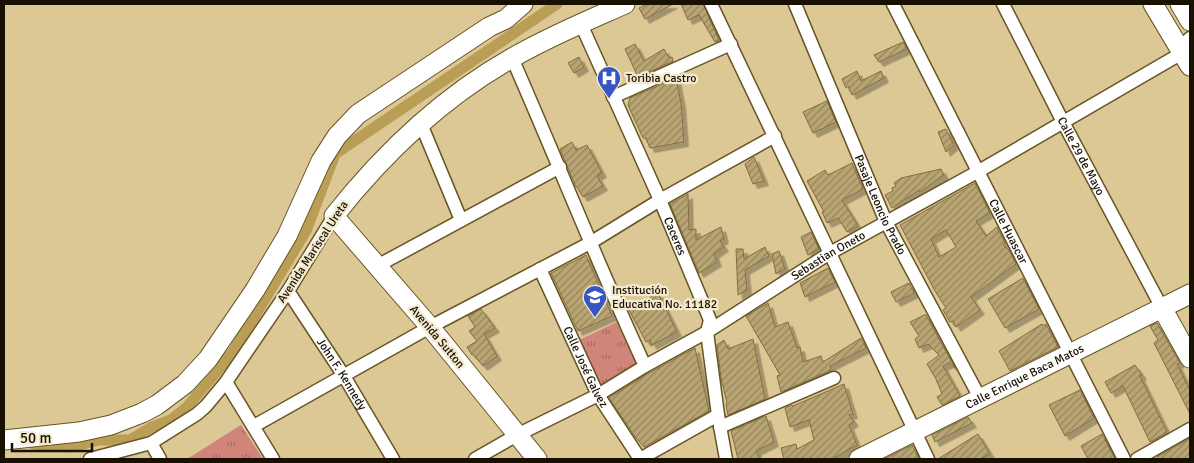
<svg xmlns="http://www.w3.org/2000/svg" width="1194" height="463" font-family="Signika,sans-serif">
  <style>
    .park { fill: url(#park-tufts) }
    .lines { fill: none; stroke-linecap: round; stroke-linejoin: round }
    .canal { stroke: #ba9e56; stroke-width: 11 }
    .building { fill: url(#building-hatch); stroke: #816e3e; fill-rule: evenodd; filter: url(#shadow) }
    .street-casing { stroke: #685525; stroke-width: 15 }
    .secondary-casing { stroke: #685525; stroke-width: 21 }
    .street { stroke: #fff; stroke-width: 12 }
    .secondary { stroke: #fff; stroke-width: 19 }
    .labels { text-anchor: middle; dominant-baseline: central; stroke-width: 4.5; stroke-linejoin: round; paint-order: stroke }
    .poi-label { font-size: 12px; fill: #181101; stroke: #f4ead0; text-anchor: start }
    .street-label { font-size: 12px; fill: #181101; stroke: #f4ead0 }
  </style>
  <defs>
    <pattern id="park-tufts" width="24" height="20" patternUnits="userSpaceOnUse" patternTransform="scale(1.25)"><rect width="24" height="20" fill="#d18479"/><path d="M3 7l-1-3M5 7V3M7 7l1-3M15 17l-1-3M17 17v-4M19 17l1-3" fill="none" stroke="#a96b61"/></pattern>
    <pattern id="building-hatch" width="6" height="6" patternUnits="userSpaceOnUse" patternTransform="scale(1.25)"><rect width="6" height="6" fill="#b9a573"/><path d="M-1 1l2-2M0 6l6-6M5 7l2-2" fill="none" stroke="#95855c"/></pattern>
    <filter id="shadow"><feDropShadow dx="4.5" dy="4.5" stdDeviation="0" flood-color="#0004"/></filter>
  </defs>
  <rect width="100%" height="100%" fill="#dcc895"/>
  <path class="park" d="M623 319 645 366 598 395 573 343Z
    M241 425 263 459H187Z"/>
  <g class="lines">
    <path class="canal" d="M33 444 70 447 99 440H130L152 427 171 420 187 407 233 352 306 231 335 154 557 4"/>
  </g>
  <path class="building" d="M647 4H673L645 19 639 8Z
    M681 4H703L719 40 715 42 699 15 688 20Z
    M903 42 907 49 879 62 874 55Z
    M635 44 644 61 664 49 669 58 672 57 673 61 638 77 625 49Z
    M579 57 584 67 574 73 568 63Z
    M857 71 861 81 881 71 884 78 852 95 848 86 846 88 842 79Z
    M676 78 681 103 684 142 650 148 646 138H643L628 105 630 98Z
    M827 101 836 122 813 133 803 112Z
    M946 129 954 145 946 152 938 132Z
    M572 142 576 150 587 145 602 173 597 176 603 186 583 197 577 187H576L560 149Z
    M754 157 764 181 753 184 745 164Z
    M852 163 863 189 842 200 858 226 847 232 838 218 827 223 822 212H824L807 181 825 170 828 175Z
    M941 169 944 175 920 192 919 190 892 208 885 195 893 191 892 188 896 186 894 183 901 178Z
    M975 183 990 213 976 221 986 236 997 227 1005 243 1003 245 1009 250 1016 264 971 297 980 310 956 327 953 321 950 322 943 310 946 308 935 291 900 225ZM946 230 956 247 939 257 931 239Z
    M688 194 689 230 696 229V240L721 227 724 239 720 241 724 247 714 254 717 262 699 273 670 204Z
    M811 232 819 249 808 255 801 237Z
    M765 247 769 256 745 270 747 290 738 295 736 249H743L744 259Z
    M779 251 785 269 776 274 772 254Z
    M586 255 612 316 578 331 551 273Z
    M828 268 835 282 805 297 800 283Z
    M1023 278 1039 309 1005 328 988 299Z
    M909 283 914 293 896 302 891 292Z
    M658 293 677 332 652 345 650 340 646 342 629 310Z
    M768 303 775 327 788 322 797 348 800 347 803 362 821 356 823 362 861 338 866 348 830 366 831 370 781 392 777 376 780 375 746 316Z
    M481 309 495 328 484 334 497 356 483 366 473 354 472 355 467 347 477 341 469 331 475 327 468 316Z
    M924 315H926L955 368 949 363 943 366 960 396 942 405 937 397 942 394 936 379 927 364 939 355 928 344 919 348 915 339 919 336 910 322Z
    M1157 323 1180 363 1177 364 1190 390V414L1154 343 1158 340 1150 326Z
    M1042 324 1043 326 1046 324 1058 347 1010 371 999 351Z
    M753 339 765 399 728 415 726 404 727 403 721 378 717 345 724 340 728 349Z
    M695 348 709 411 644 447 636 438 609 398 649 373Z
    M1135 365 1142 375 1140 376 1167 432 1150 442 1123 386 1111 393 1105 382Z
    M844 384 853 414 849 415 854 422 849 425 857 445 832 459H784L781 448 796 444 797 449 814 440 809 420 790 427 785 408 792 405 793 406Z
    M1080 390 1094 418 1065 436 1049 405Z
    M766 416 774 442 756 451 760 459H738L731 431Z
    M968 417 972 423 935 442 932 435Z
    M978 434 990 454 980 459H938Z
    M1102 434 1115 459H1088L1081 446Z
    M1190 438V459H1158L1157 457Z
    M912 445 919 459H884Z"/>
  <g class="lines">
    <g class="street-casing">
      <g id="street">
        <path d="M711 4 928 459"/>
        <path id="s1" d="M795 4 886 222 980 398"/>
        <path id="s2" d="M893 4 1124 459"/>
        <path id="s3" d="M1003 4 1063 122 1162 308"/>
        <path id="s4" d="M581 24 660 200 710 320 707 332 718 415 726 459"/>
        <path d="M512 58C557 160 598 265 645 366"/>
        <path d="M613 97 731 44"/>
        <path d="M421 124 461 220"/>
        <path d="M377 266 560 167"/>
        <path id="s5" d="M540 269 598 395 640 459"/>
        <path id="s6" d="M288 291 344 376 393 459"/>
        <path d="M226 382 273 459"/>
        <path d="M254 426 430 327 590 243 660 200 775 136"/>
        <path d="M720 427 834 378"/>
        <path d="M151 443 160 459"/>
        <path d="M90 459 151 443 197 414 206 406 226 382 288 291 334 216"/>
        <path id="s7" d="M475 459 517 435 598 395 645 366 707 332 830 253 979 171 1182 53 1184 44 1190 38"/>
        <path d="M640 459 718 415"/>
        <path d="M1137 459 1190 429"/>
      </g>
    </g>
    <g class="secondary-casing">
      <g id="secondary">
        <path d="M1153 4 1190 66"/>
        <path d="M1180 4 1190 21"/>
        <path d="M1162 308 1190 358"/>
        <path d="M4 440 79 432 111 425 142 413 157 405 185 384 208 359 255 290 287 236 321 161 337 136 358 114 489 27 506 19 523 4"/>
        <path d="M537 459 430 327 334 216C383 154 443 97 512 58 548 37 587 21 625 4"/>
        <path id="s8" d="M859 459 1190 294"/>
      </g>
    </g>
    <use href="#street" class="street"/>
    <use href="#secondary" class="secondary"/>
  </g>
  <defs>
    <g id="hospital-pin" transform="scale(1.25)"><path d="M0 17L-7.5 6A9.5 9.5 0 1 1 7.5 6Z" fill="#3855c6" stroke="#f4ead0"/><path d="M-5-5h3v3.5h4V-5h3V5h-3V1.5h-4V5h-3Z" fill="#fff"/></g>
    <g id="school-pin" transform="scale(1.25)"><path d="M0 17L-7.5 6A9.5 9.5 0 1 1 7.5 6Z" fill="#3855c6" stroke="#f4ead0"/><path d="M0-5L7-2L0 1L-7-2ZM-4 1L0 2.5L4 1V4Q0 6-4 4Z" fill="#fff"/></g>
  </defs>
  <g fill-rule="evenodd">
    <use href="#hospital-pin" x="609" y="78"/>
    <use href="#school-pin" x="595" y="297"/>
  </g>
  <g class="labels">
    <g class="poi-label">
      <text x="626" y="78">Toribia Castro</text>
      <text x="612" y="290">Institución<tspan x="612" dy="14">Educativa No. 11182</tspan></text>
    </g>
    <g class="street-label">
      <text stroke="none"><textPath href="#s3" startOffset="171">Calle 29 de Mayo</textPath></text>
      <text stroke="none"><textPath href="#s1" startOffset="218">Pasaje Leoncio Prado</textPath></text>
      <text stroke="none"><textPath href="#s2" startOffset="255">Calle Huascar</textPath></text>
      <text stroke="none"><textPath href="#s4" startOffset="232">Caceres</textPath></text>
      <text transform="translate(313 252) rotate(-57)">Avenida Mariscal Ureta</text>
      <text stroke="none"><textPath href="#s7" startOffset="408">Sebastian Oneto</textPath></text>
      <text transform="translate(437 337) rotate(50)">Avenida Sutton</text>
      <text stroke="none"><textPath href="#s5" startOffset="108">Calle José Galvez</textPath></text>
      <text stroke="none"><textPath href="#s6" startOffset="99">John F. Kennedy</textPath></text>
      <text stroke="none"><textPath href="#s8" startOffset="185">Calle Enrique Baca Matos</textPath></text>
    </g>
  </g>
  <rect width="1194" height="463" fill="none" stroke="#181101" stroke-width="10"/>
  <path d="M12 443v8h80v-8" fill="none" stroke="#181101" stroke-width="2.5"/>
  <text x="20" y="443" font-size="15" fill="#181101" stroke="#f4ead0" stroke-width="4" paint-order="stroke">50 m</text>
</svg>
